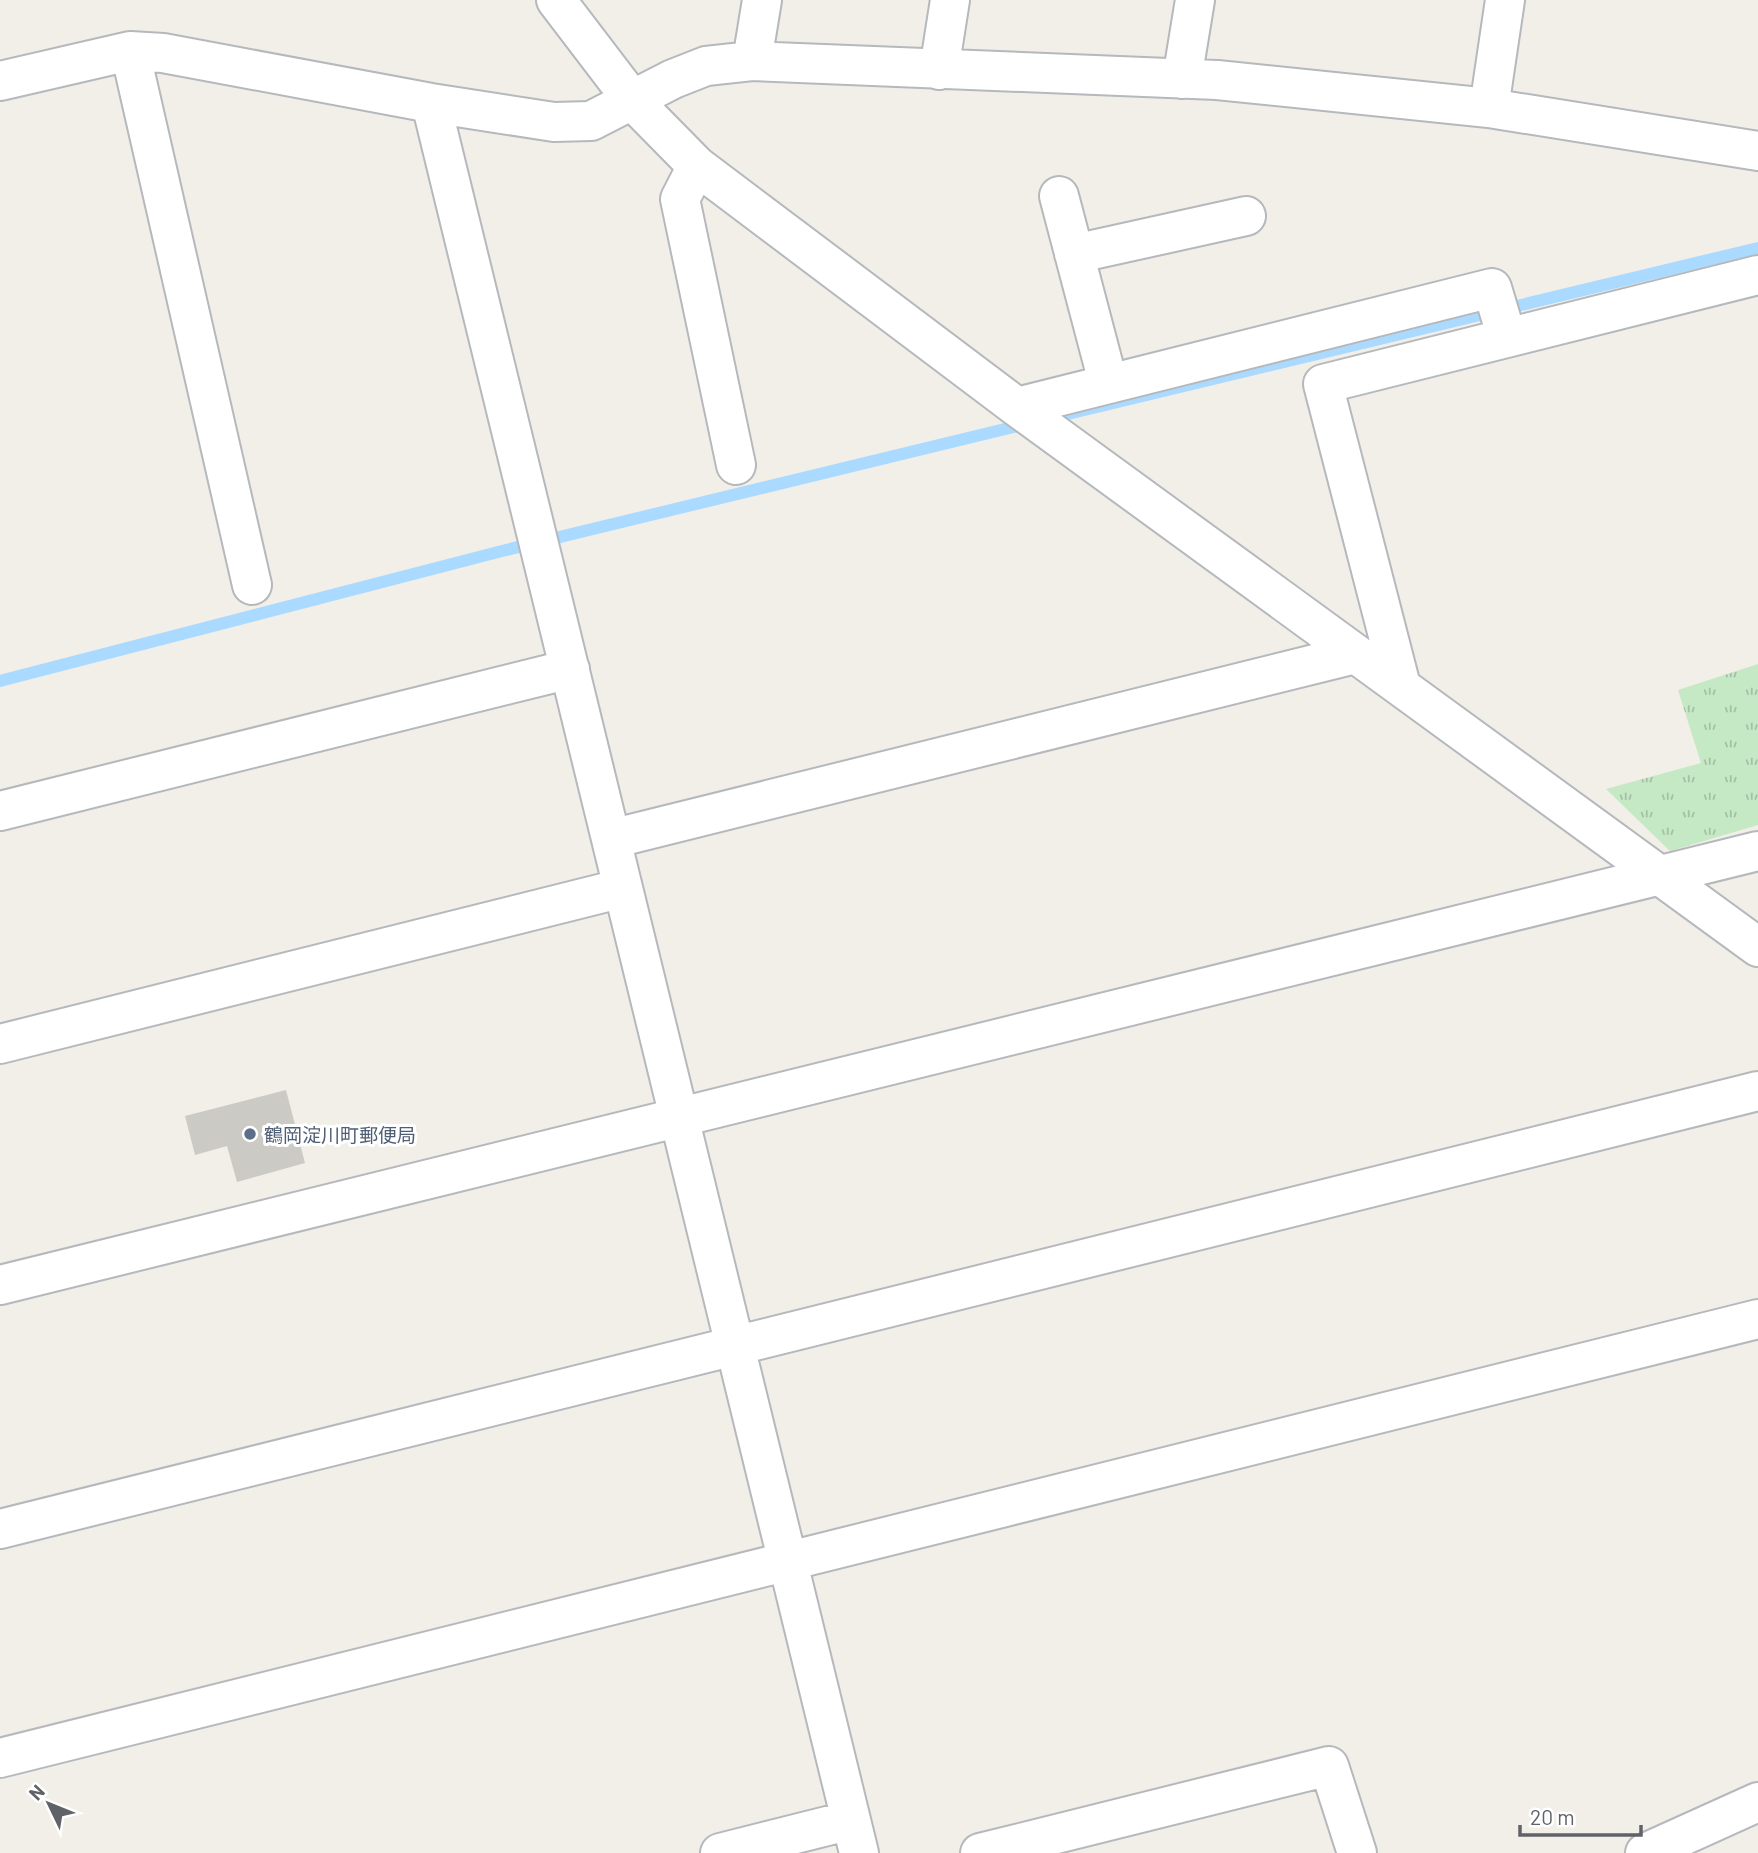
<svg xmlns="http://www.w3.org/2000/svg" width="1758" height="1853" font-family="Barlow,'Noto Sans JP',sans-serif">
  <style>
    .grass { fill: url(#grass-tufts) }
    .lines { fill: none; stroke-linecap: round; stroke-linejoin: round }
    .stream { stroke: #aadaff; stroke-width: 12 }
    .building { fill: #cccac5 }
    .minor-casing { stroke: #b5b8bc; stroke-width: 42 }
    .minor { stroke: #fff; stroke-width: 38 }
    .service-dot { fill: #5c6f8a; stroke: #fff; stroke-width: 2.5 }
    .labels { text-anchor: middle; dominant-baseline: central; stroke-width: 6; stroke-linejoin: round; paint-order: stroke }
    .service-label { font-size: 19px; fill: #4e5e75; stroke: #fff; text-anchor: start }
  </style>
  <defs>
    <pattern id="grass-tufts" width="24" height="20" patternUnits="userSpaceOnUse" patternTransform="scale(1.75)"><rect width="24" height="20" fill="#c5e8c5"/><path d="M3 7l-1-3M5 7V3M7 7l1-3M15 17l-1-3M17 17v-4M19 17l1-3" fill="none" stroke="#a3c0a4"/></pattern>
  </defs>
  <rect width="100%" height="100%" fill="#f1efe8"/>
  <path class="grass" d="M1758 664V825L1670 851 1606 789 1701 763 1678 690Z"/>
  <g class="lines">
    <path class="stream" d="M1047 419 1758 248
      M0 681 502 551 1026 424"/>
  </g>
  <path class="building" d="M286 1090 305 1163 237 1182 227 1146 195 1155 185 1116Z"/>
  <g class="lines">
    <g class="minor-casing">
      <path id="minor" d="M556 0 633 101 697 166 1017 407 1758 947
        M130 51 252 585
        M752 61 762 0
        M939 70 950 0
        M1182 79 1195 0
        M0 81 130 51 163 53 431 103 554 122 591 121 673 79 706 66 752 61 1217 80 1489 108 1758 151
        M431 103 859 1853
        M1489 108 1505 0
        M697 166 680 199 736 465
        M1059 196 1108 382
        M1074 254 1246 216
        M1017 407 1492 288 1507 338
        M1401 686 1323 384 1758 275
        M0 811 570 669
        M611 839 1355 654
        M0 1044 623 888
        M0 1285 1758 851
        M0 1529 1758 1091
        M0 1758 1758 1319
        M720 1853 851 1820
        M980 1853 1329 1766 1357 1853
        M1645 1853 1758 1802"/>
    </g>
    <use href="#minor" class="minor"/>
  </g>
  <circle class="service-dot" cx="250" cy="1134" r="7"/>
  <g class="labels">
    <g class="service-label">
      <text x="264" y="1134">鶴岡淀川町郵便局</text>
    </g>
  </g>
  <g transform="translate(49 1804) rotate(313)" stroke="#ffffff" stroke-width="5" paint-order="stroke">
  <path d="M0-5L12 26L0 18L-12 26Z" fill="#5f6368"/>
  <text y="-10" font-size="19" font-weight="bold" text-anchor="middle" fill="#5f6368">N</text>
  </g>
  <path d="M1520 1825v10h121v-10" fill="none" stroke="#5f6368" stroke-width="3.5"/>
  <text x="1530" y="1825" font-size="21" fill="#5f6368" stroke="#ffffff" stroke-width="5" paint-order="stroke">20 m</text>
</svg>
